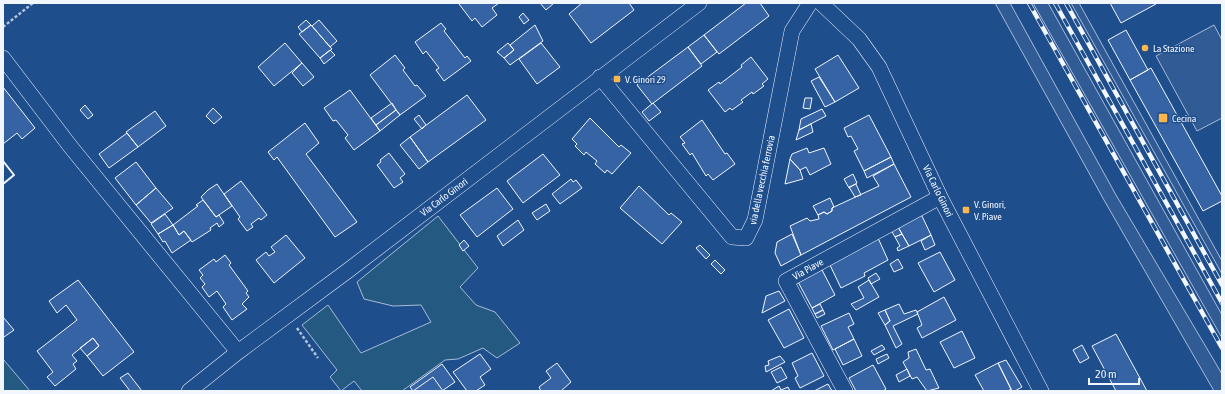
<svg xmlns="http://www.w3.org/2000/svg" width="1225" height="394" font-family="'Asap Condensed',sans-serif">
  <style>
    .green { fill: #245a82; stroke: #a8bbd7 }
    .parking { fill: #305b95; stroke: #a8bbd7 }
    .building { fill: #3563a3; stroke: #f2f6ff }
    .lines { fill: none; stroke-linecap: round; stroke-linejoin: round }
    .minor-casing { stroke: #f2f6ff; stroke-width: 16 }
    .path { stroke: #b3c4dc; stroke-width: 2.5; stroke-dasharray: 3 2; stroke-linecap: butt }
    .minor { stroke: #1f4e8c; stroke-width: 15 }
    .rail-casing { stroke: #f2f6ff; stroke-width: 4.5 }
    .rail { stroke: #1f4e8c; stroke-width: 3; stroke-dasharray: 9; stroke-linecap: butt }
    .wall { stroke: #f2f6ff; stroke-width: 2 }
    .poi-dot { fill: #ffb74d; stroke: #1f4e8c; stroke-width: 1.5 }
    .labels { text-anchor: middle; dominant-baseline: central; stroke-width: 3; stroke-linejoin: round; paint-order: stroke }
    .poi-label { font-size: 10px; fill: #f2f6ff; stroke: #1f4e8c; text-anchor: start }
    .street-label { font-size: 10px; fill: #f2f6ff; stroke: #1f4e8c }
  </style>
  <rect width="100%" height="100%" fill="#1f4e8c"/>
  <path class="green" d="M438 216 478 268 460 287 476 305 495 312 520 343 497 358 483 348 458 359 445 360 402 391H362L354 381 341 391 330 377 337 370 302 325 328 305 361 353 431 322 421 305 393 306 364 299 357 282Z
    M3 359 30 391H3Z"/>
  <path class="parking" d="M995 3H1010L1116 195 1222 374V391H1214L1104 200Z
    M1033 3H1048L1222 315V338Z
    M1071 3H1079L1222 261V274Z
    M1214 25 1222 40V118L1197 131 1156 56Z"/>
  <path class="building" d="M460 3H499L492 8 497 15 482 27 475 18 472 21 459 4Z
    M540 3H554L546 10Z
    M582 3H629L634 10 591 43 569 14Z
    M746 3H760L769 16 719 54 704 35Z
    M1110 3H1155L1156 4 1121 23Z
    M523 13 529 20 524 24 519 17Z
    M306 20 311 25 302 32 298 27Z
    M319 20 337 41 330 47 312 26Z
    M441 23 446 29 444 31 465 58 467 56 471 61 444 81 436 70 439 68 426 51 423 54 415 42Z
    M311 25 332 49 320 58 299 34Z
    M535 25 543 41 510 65 504 58 514 50 510 45Z
    M1126 30 1148 70 1130 80 1108 40Z
    M704 35 717 52 701 64 688 47Z
    M285 43 302 63 274 86 258 67Z
    M508 43 514 50 504 58 497 52Z
    M541 43 560 67 537 84 519 59Z
    M688 47 702 66 652 104 637 85Z
    M330 50 335 55 324 64 320 58Z
    M395 55 405 68 403 70 415 86 417 85 426 96 400 115 370 75Z
    M838 55 859 88 835 102 815 69Z
    M751 57 768 79 762 84 764 86 753 94 752 92 741 100 743 102 732 110 730 108 725 112 708 90 719 82 720 84 742 67 741 65Z
    M302 63 314 77 303 86 292 73Z
    M1151 68 1222 196V201L1203 211 1130 80Z
    M819 77 835 102 825 107 811 81Z
    M3 87 35 128 22 139 17 133 3 144Z
    M350 90 380 131 354 150 345 138 348 135 336 120 333 121 324 108Z
    M467 95 486 120 428 162 410 137Z
    M805 98H812L810 109 803 108Z
    M392 103 396 110 376 125 371 118Z
    M653 103 661 112 649 121 642 112Z
    M85 105 93 115 88 119 80 110Z
    M213 108 222 117 214 124 206 116Z
    M822 109 826 116 799 130 801 119Z
    M396 110 400 115 380 131 376 125Z
    M155 111 166 126 138 147 126 132Z
    M419 115 426 125 422 129 414 119Z
    M869 115 891 157 864 171 854 151 858 149 851 136 848 137 844 128Z
    M590 118 619 147 621 145 631 153 612 174 607 170 605 173 595 164 597 161 586 152 584 155 575 146 577 144 572 139Z
    M702 120 725 154 727 153 735 164 713 180 708 174 706 176 692 153 690 155 682 144 685 143 680 137Z
    M305 123 319 143 306 154 357 222 335 237 277 157 274 160 268 152Z
    M811 124 813 132 796 140 799 130Z
    M127 133 138 147 109 168 99 154Z
    M410 137 428 162 419 169 400 145Z
    M807 148 809 153 824 148 831 164 810 175 806 167 800 170 790 159 792 154Z
    M389 153 405 174 400 178 403 182 394 188 377 165 381 162 380 160Z
    M543 154 560 175 523 203 507 181Z
    M891 157 894 164 867 178 864 171Z
    M790 159 800 170 803 179 785 184Z
    M136 162 156 188 136 205 115 178Z
    M894 164 911 197 801 255 790 226 807 218 810 221 819 219 818 215 824 212 827 214 832 211V208L834 207 879 186 873 176Z
    M853 174 857 183 849 188 844 179Z
    M571 179 573 182 576 180 582 188 560 204 552 194Z
    M241 181 267 215 261 220 259 218 251 224 253 227 247 231 238 219 240 217 224 194Z
    M217 184 232 206 216 217 201 197 208 190Z
    M856 184 861 195 855 197 849 187Z
    M639 186 669 215 671 213 682 222 662 244 620 208Z
    M156 188 173 208 151 223 136 205Z
    M497 188 513 209 477 237 460 215Z
    M830 198 834 207 832 208V211L827 214 824 212 818 215 813 206Z
    M203 200 216 217 219 215 224 223 219 227 217 223 210 228 211 230 192 242 184 231 179 235 173 225 198 206 196 205Z
    M546 204 550 211 537 220 532 213Z
    M165 214 173 225 158 234 151 224Z
    M921 214 931 235 909 246 898 227Z
    M518 220 524 230 503 246 497 236Z
    M173 225 179 235 184 231 191 240 172 253 165 241 163 242 158 234Z
    M898 227 902 234 895 237 891 230Z
    M792 234 801 255 781 266 775 253 777 242Z
    M902 234 909 246 898 251 897 248 900 246 895 237Z
    M286 235 305 258 274 283 256 260 266 252 269 256 275 252 271 247Z
    M931 235 935 245 925 250 921 241Z
    M878 238 888 260 864 273 865 276 841 288 829 263Z
    M464 240 469 246 463 251 459 245Z
    M700 245 710 255 706 259 696 248Z
    M940 252 955 280 934 292 918 263Z
    M225 255 231 263 229 265 248 291 246 293 249 297 242 304 247 309 232 320 223 307 226 304 217 291 209 297 202 287 205 284 200 278 203 275 199 270 214 259 216 262Z
    M898 259 903 268 894 272 890 264Z
    M715 260 725 270 721 274 711 264Z
    M821 268 835 295 812 308 797 280Z
    M876 273 880 279 871 284 868 278Z
    M78 280 134 352 103 376 87 356 99 346 93 338 72 355 77 361 73 364 76 369 55 386 47 377 53 372 37 351 77 320 66 305 57 313 49 301Z
    M869 280 879 297 856 310 851 304 864 298 858 287Z
    M779 291 785 301 762 313 766 296Z
    M944 297 956 320 922 338 917 328 922 325 917 312Z
    M820 304 823 310 815 314 812 308Z
    M899 304 904 314 916 310 918 314 893 326 902 344 896 348 885 325 890 321 885 310Z
    M789 309 804 338 784 348 768 320Z
    M823 310 825 314 817 318 815 314Z
    M885 310 890 321 885 325 878 313Z
    M849 313 854 324 848 327 854 339 833 350 821 326Z
    M3 317 14 330 4 337 3 336Z
    M962 331 975 358 954 368 940 342Z
    M1116 334 1147 391H1116L1092 346Z
    M93 338 99 346 87 356 80 348Z
    M854 339 862 356 843 365 835 349Z
    M882 345 885 349 874 355 871 351Z
    M1082 345 1089 358 1080 363 1073 350Z
    M916 349 926 370 930 369 939 388 927 391 917 377 912 379 903 362 909 358 908 352Z
    M812 353 824 376 800 388 795 378 798 376 792 363Z
    M480 354 491 369 480 377 485 385 476 391H467L453 372Z
    M887 354 889 358 878 364 876 359Z
    M780 356 785 362 766 372 765 366 769 365 768 361Z
    M1006 360 1022 387 1015 391H1012L998 363Z
    M557 363 571 382 561 391H541L539 387 551 378 546 371Z
    M998 363 1011 389 1008 391H984L975 375Z
    M442 364 455 382 442 391H413L410 387Z
    M873 365 886 389 883 391H856L849 378Z
    M781 367 787 378 777 383 771 372Z
    M907 369 910 376 899 382 896 375Z
    M128 373 142 391H130L120 378Z
    M433 377 443 391H413Z
    M828 384 832 391H814Z
    M779 386 781 390 788 387 790 391H771Z"/>
  <g class="lines">
    <g class="minor-casing">
      <path id="minor" d="M821 3 859 39 879 67 940 197 1041 391
        M3 58 70 146 238 352
        M600 77 732 237 746 238 755 220 792 31 810 3
        M189 391 238 352 346 272 699 3
        M845 391 786 281 940 197"/>
    </g>
    <path class="path" d="M3 27 33 3
      M297 328 318 358"/>
    <use href="#minor" class="minor"/>
    <g class="rail-casing">
      <path id="rail" d="M1029 3 1222 348
        M1055 3 1222 303
        M1066 3 1222 285"/>
    </g>
    <use href="#rail" class="rail"/>
    <path class="wall" d="M3 161 14 175 3 184"/>
  </g>
  <g class="poi-dot">
    <circle cx="1145" cy="48" r="4"/>
    <rect x="613" y="75" width="8" height="8" rx="2"/>
    <rect x="1158" y="113" width="10" height="10" rx="2"/>
    <rect x="962" y="206" width="8" height="8" rx="2"/>
  </g>
  <g class="labels">
    <g class="poi-label">
      <text x="1153" y="48">La Stazione</text>
      <text x="625" y="79">V. Ginori 29</text>
      <text x="1172" y="118">Cecina</text>
      <text x="974" y="204">V. Ginori,<tspan x="974" dy="12">V. Piave</tspan></text>
    </g>
    <g class="street-label">
      <text transform="translate(762 180) rotate(-78)">via della vecchia ferrovia</text>
      <text transform="translate(938 191) rotate(64)">Via Carlo Ginori</text>
      <text transform="translate(444 197) rotate(-37)">Via Carlo Ginori</text>
      <text transform="translate(808 269) rotate(-29)">Via Piave</text>
    </g>
  </g>
  <rect width="1225" height="394" fill="none" stroke="#f2f6ff" stroke-width="8"/>
  <path d="M1089 378v6h50v-6" fill="none" stroke="#f2f6ff" stroke-width="2"/>
  <text x="1095" y="378" font-size="12" fill="#f2f6ff" stroke="#1f4e8c" stroke-width="3" paint-order="stroke">20 m</text>
</svg>
